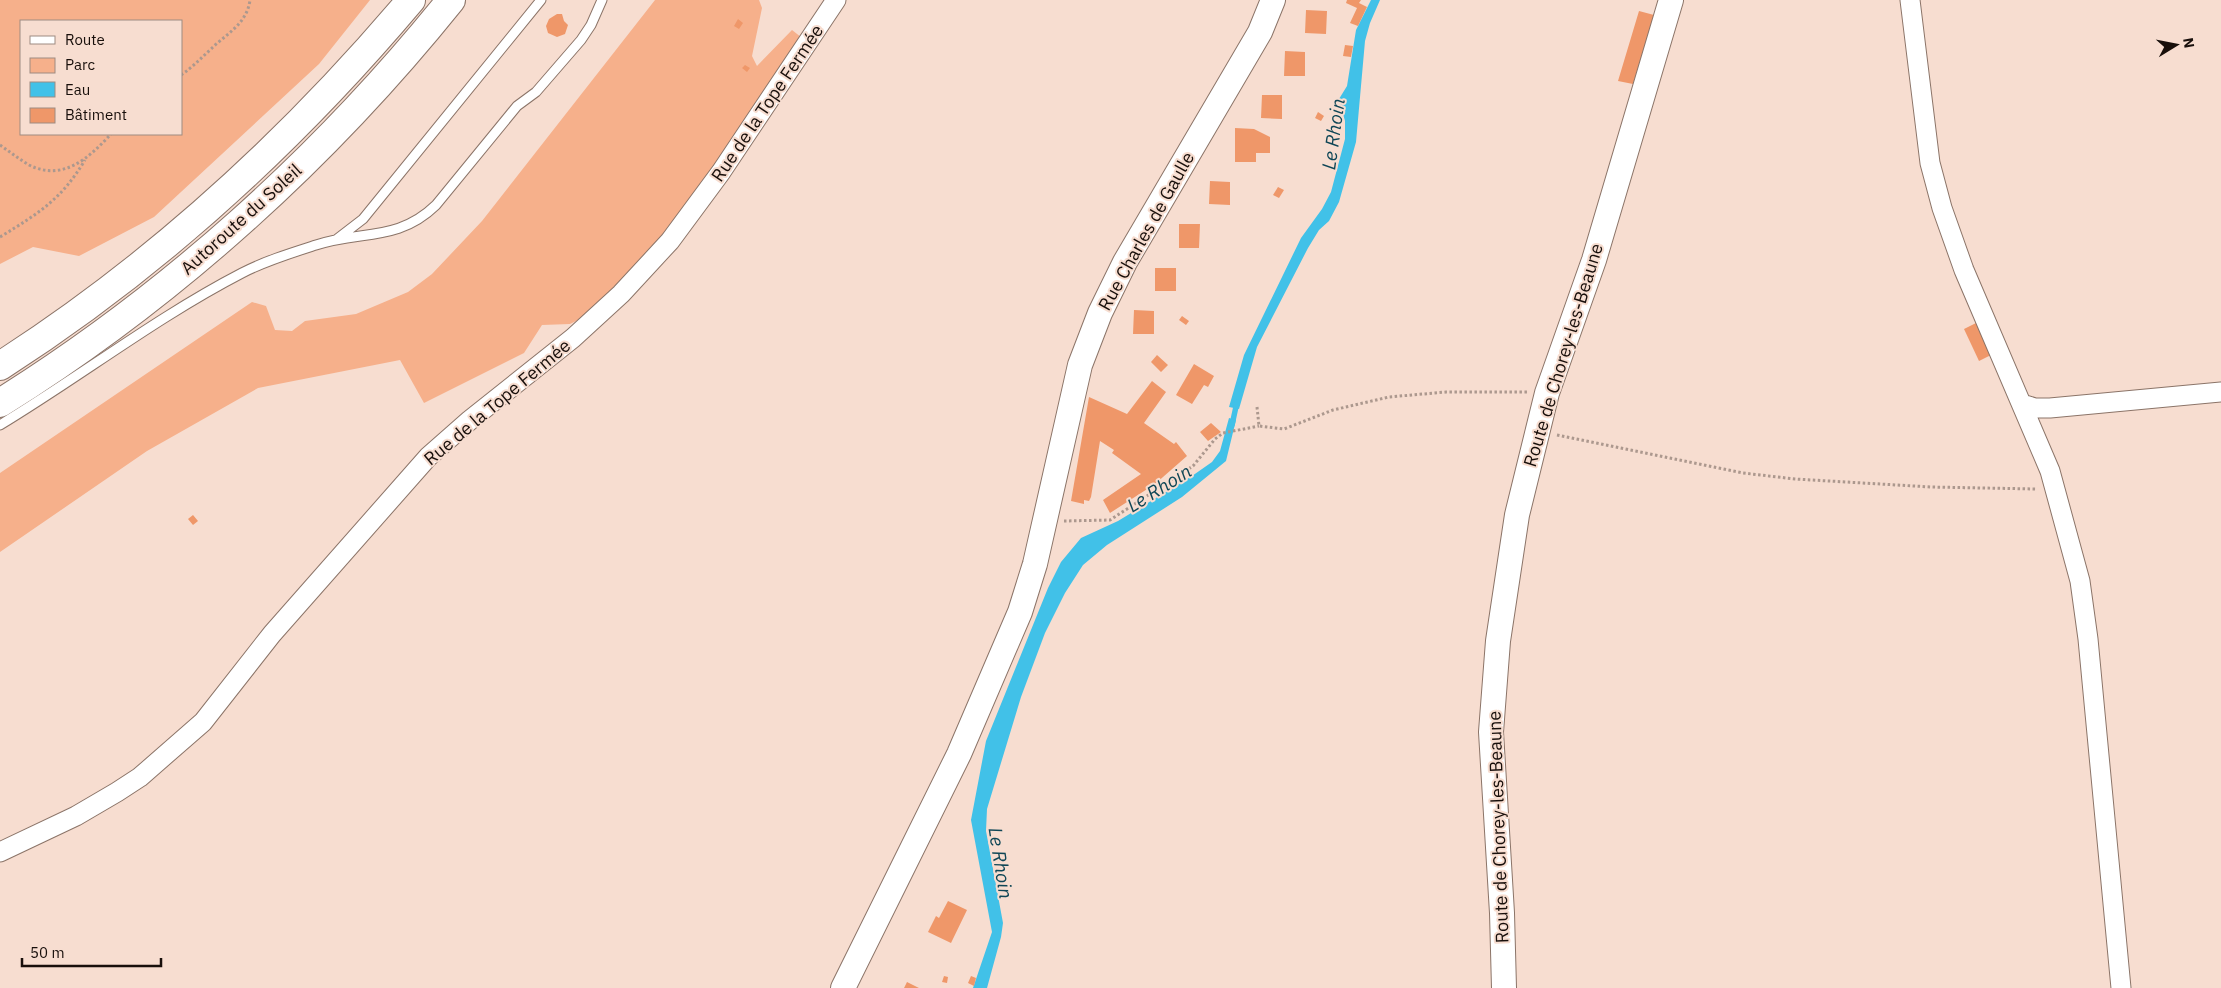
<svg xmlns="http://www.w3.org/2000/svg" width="2221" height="988" font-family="'IBM Plex Sans',sans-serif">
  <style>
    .green { fill: #f6b08b; fill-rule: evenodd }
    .water { fill: #41c1e8 }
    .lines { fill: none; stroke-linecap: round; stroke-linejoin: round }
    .stream { stroke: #41c1e8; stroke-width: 5.5 }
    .building { fill: #ef9769 }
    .service-casing { stroke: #8b7468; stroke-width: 11 }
    .minor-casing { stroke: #8b7468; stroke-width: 21 }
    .tertiary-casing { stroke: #8b7468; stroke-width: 26 }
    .motorway-casing { stroke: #8b7468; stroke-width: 30 }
    .path { stroke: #ac988e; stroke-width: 3; stroke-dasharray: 2.5 2.5; stroke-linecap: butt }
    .service { stroke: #fff; stroke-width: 9 }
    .minor { stroke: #fff; stroke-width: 19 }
    .tertiary { stroke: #fff; stroke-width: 24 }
    .motorway { stroke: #fff; stroke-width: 28 }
    .labels { text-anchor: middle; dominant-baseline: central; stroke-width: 4; stroke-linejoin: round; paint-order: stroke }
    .street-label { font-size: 18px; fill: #180f0b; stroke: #f7ddd0 }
    .water-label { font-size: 19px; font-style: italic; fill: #0f4656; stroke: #f7ddd0 }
  </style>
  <rect width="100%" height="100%" fill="#f7ddd0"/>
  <path class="green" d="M0 0H370L319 64 154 217 79 256 33 247 0 264ZM181 21V134H21V21Z
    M655 0H759L762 8 752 56 757 66 792 30 806 41 674 232 590 314 570 324 542 325 524 353 424 403 400 360 258 388 147 451 0 552V473L252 302 266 306 275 330 292 331 305 321 356 314 408 292 432 274 482 221Z"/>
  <path class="water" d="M1371 0H1380L1370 23 1365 41 1356 142 1339 202 1329 221 1319 230 1308 248 1257 347 1239 409 1229 407 1244 355 1301 238 1322 209 1331 192 1345 139V121L1339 99 1347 86 1356 30Z
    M1229 418 1236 420 1226 461 1182 497 1107 545 1083 565 1065 593 1045 633 1021 697 987 809 986 831 1003 923 1001 937 987 988H973L992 932 971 820 986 741 1048 588 1061 562 1081 538 1118 521 1192 476 1212 462 1220 451Z"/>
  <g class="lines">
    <path class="stream" d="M1232 425 1237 402"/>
  </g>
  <path class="building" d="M1347 0H1361L1359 3 1367 7 1358 26 1350 23 1357 8 1346 3Z
    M1306 10 1327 11 1326 34 1305 33Z
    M1639 11 1654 15 1633 84 1618 81Z
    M557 14H562L564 21 568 25 565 34 557 37 548 33 546 26 549 19Z
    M738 19 743 23 739 29 734 26Z
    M1345 45 1353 46 1351 57 1343 56Z
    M1285 51 1305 52V76H1284Z
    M745 65 750 68 747 72 742 68Z
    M1262 95H1282V119L1261 118Z
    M1318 112 1324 116 1321 121 1315 118Z
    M1235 128 1254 129 1270 137V153H1256V162H1235Z
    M1210 181 1230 182V205L1209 204Z
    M1278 187 1284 190 1279 198 1273 195Z
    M1179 224H1200L1199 248H1179Z
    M1155 268H1176V291H1155Z
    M1134 310 1154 311V334H1133Z
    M1182 316 1189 321 1186 325 1179 320Z
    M1978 322 1993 354 1979 361 1964 329Z
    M1157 355 1168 365 1161 372 1151 362Z
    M1194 364 1214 376 1208 387 1204 385 1192 404 1176 395Z
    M1152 381 1166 392 1144 423 1174 444 1176 442 1187 456 1155 484 1110 513 1103 500 1141 474 1112 453 1114 450 1100 441 1091 497 1089 501 1084 500V504L1071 501 1089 397 1127 414Z
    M1211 423 1221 432 1208 441 1200 432Z
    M193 515 198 521 193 525 188 519Z
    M948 901 967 910 951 943 928 932 936 916 939 918Z
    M944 976 948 977 947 983 942 982Z
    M971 976 976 978 974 986 968 983Z
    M907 982 919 988H904Z"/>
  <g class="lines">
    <g class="service-casing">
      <path id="service" d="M337 239 363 219 541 0
        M0 425C81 376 157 317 242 273 265 261 291 253 316 245 361 230 398 242 436 205L517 106 536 92 581 40 591 25 602 0"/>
    </g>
    <g class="minor-casing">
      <path id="minor" d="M1910 0 1930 163 1942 208 1964 270 2050 471 2080 581 2088 639 2121 988
        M2022 404 2035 408H2050L2221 392
        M0 852 76 816 117 792 140 777 203 722 272 634 428 457 470 420 573 338 621 294 670 241 721 172 836 0"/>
    </g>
    <g class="tertiary-casing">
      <path id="tertiary" d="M843 988 959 754 1020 612 1035 564 1080 365 1100 313 1125 262 1260 32 1273 0
        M1504 988 1502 913 1491 732 1498 641 1517 515 1547 393 1594 260 1671 0"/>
    </g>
    <g class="motorway-casing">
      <path id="motorway" d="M0 366C156 266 292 141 411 0
        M0 403C171 296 324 158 451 0"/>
    </g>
    <path class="path" d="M181 75C193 67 201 58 211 49 226 34 247 24 250 0
      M0 145C10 152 19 159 29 165 63 182 89 158 111 134
      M0 237C39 213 61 200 85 160
      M1257 407 1259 426 1284 429 1333 410 1389 397 1446 392H1527
      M1557 435 1743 473 1795 479 1931 487 2036 489
      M1064 521 1110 520 1193 466 1215 439 1223 433 1259 426"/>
    <use href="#service" class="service"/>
    <use href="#minor" class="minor"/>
    <use href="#tertiary" class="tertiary"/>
    <use href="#motorway" class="motorway"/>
  </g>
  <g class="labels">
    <g class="street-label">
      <text transform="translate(767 103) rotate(-56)">Rue de la Tope Fermée</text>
      <text transform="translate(241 219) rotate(-42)">Autoroute du Soleil</text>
      <text transform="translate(1146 231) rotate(-61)">Rue Charles de Gaulle</text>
      <text transform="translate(1563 355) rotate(-73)">Route de Chorey-les-Beaune</text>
      <text transform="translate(497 402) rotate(-40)">Rue de la Tope Fermée</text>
      <text transform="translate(1498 827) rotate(-92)">Route de Chorey-les-Beaune</text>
    </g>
    <g class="water-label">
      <text transform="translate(1333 134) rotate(-82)">Le Rhoin</text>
      <text transform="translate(1159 488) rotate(-32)">Le Rhoin</text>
      <text transform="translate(1001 863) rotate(81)">Le Rhoin</text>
    </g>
  </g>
  <rect x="20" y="20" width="162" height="115" fill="#f7ddd0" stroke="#9e8b81"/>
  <rect x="30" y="36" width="25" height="8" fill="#ffffff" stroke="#9e8b81"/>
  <text x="65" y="45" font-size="15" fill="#180f0b">Route</text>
  <rect x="30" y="58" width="25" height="15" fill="#f6b08b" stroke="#9e8b81"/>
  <text x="65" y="70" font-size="15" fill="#180f0b">Parc</text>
  <rect x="30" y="82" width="25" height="15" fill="#41c1e8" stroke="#9e8b81"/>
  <text x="65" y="95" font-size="15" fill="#180f0b">Eau</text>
  <rect x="30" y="108" width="25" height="15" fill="#ef9769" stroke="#9e8b81"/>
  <text x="65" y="120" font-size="15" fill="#180f0b">Bâtiment</text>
  <g transform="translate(2176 45) rotate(80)" stroke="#f7ddd0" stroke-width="4" paint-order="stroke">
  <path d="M0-4L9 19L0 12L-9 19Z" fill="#180f0b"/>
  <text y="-8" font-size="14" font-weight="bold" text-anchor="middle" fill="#180f0b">N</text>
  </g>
  <path d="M22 958v8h139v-8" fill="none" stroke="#180f0b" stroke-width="2.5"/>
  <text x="30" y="958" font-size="15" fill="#180f0b" stroke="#f7ddd0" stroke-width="4" paint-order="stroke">50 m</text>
</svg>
